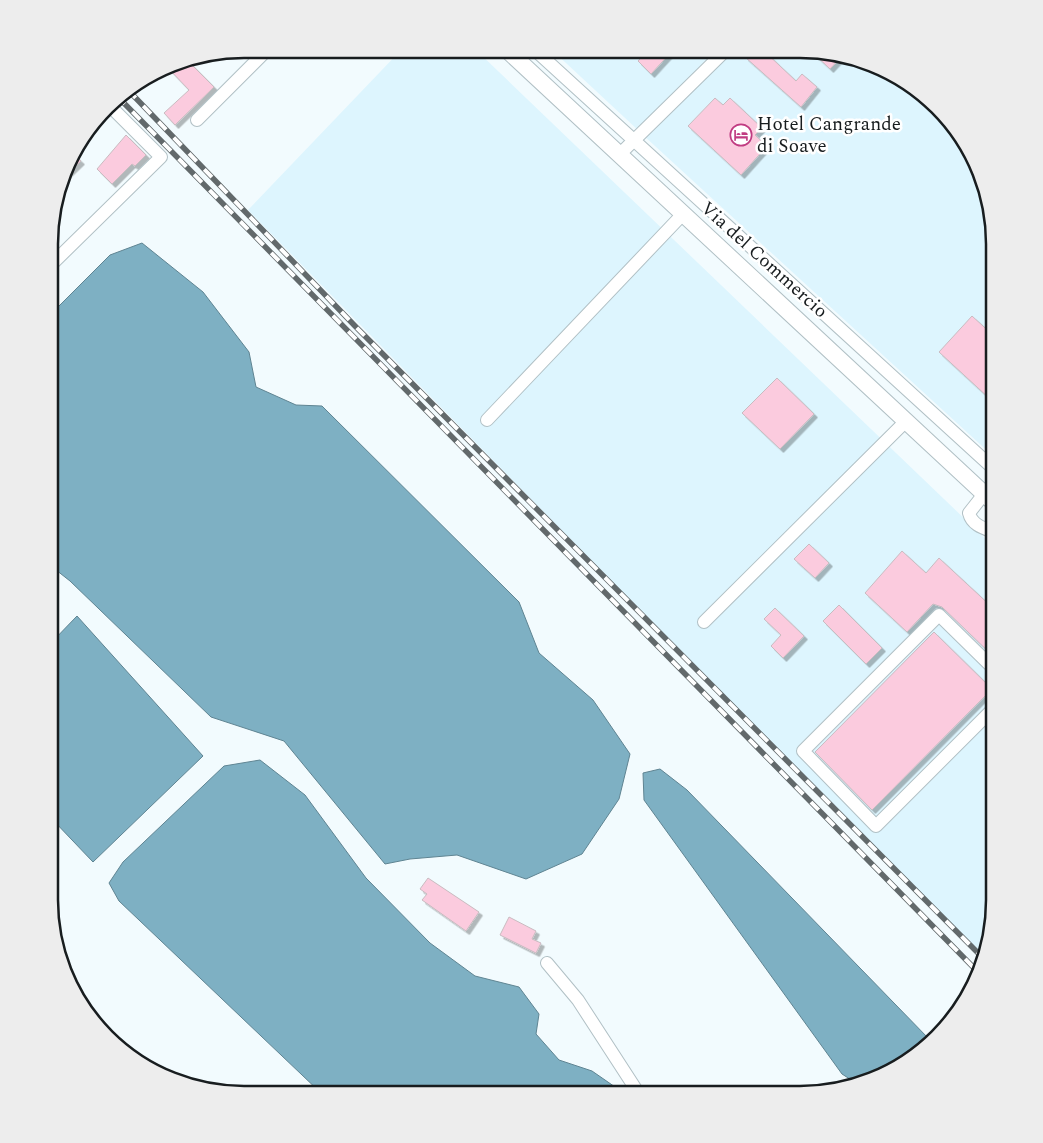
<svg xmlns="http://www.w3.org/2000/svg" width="1043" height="1143" font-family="Spectral,serif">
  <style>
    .built { fill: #ddf5fe }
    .water { fill: #7eb0c3; stroke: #5f8492 }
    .building { fill: #fbcbde; stroke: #c9bbc0; filter: url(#shadow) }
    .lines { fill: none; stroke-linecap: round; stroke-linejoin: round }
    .minor-casing { stroke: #b1c0c5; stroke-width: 14 }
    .major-casing { stroke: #b1c0c5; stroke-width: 18 }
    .minor { stroke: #fff; stroke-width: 12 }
    .major { stroke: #fff; stroke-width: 16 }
    .rail-casing { stroke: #62696b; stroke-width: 5.5 }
    .rail { stroke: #fff; stroke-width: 4; stroke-dasharray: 11; stroke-linecap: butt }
    .labels { text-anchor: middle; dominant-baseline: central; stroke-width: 5; stroke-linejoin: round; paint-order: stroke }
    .poi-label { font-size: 19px; fill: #181d1f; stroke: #fff; text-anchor: start }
    .street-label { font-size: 19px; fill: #181d1f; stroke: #fff }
    .rim { fill: none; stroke: #181d1f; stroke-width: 2.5 }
  </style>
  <defs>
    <filter id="shadow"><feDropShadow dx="3.5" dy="3.5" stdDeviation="0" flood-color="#0004"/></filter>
  </defs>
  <rect width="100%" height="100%" fill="#f2fbfe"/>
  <path class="built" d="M402 49H475L994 547V912L980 958 248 210Z
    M552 50H715L639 131Z
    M734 50H825L897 75 962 135 984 181 994 231V457L643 135Z"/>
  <path class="water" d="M142 243 203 292 249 352 256 387 296 405 322 406 519 602 539 653 593 700 630 754 619 799 582 854 526 879 457 855 410 859 385 864 284 741 211 717 70 581 51 566 52 313 110 255Z
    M77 616 203 756 93 862 52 819 53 765 50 763V644Z
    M260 760 305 795 366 878 430 943 475 976 519 987 539 1014 536 1034 559 1060 592 1071 618 1089 619 1094H322L119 901 109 883 123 862 224 766Z
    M660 769 687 790 929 1039 908 1062 859 1085 842 1074 644 800 643 773Z"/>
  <path class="building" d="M648 50H673L651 74 638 61Z
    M752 50H763L796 81 802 74 817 87 801 107 745 57Z
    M810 50H825L842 56 830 69Z
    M185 58 214 87 175 125 164 113 189 90 167 67Z
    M715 98 723 105 730 98 762 128 755 135 767 146 741 175 688 126Z
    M126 135 146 155 135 166 132 164 112 184 97 169Z
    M72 153 81 161 62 179Z
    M972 316 994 336V394L990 399 939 352Z
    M777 378 814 414 780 449 742 413Z
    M809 544 829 563 815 578 794 559Z
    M902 551 926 573 939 558 994 609V657L942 607 933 604 907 632 865 593Z
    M839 605 882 648 866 664 823 621Z
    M775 608 804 636 783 658 771 646 781 635 764 619Z
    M934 632 992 689 872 810 815 752Z
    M428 878 479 912 466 931 422 900 427 894 420 889Z
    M509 917 536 931 532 939 541 943 536 953 500 935Z"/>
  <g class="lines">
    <g class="minor-casing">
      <path id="minor" d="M535 50 994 469
        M197 120 268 49
        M619 155 726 50
        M52 264 161 157 109 105
        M487 420 682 215
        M984 494 969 513C972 525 983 528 994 532
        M704 622 905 422
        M994 669 939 615 803 751 876 826 994 708
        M547 963 578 1000 639 1094"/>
    </g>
    <g class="major-casing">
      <path id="major" d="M506 49 994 503"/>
    </g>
    <use href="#minor" class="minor"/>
    <use href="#major" class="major"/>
    <g class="rail-casing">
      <path id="rail" d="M128 90 355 326 981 956
        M117 96 976 970"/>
    </g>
    <use href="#rail" class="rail"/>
  </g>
  <defs>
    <g id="hotel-ring" transform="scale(1.125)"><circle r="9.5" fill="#fff" stroke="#c03c82" stroke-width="1.5"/><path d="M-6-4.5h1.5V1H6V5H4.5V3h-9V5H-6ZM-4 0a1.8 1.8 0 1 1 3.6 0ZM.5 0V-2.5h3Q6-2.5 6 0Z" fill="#c03c82"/></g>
  </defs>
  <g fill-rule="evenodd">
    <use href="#hotel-ring" x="741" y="135"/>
  </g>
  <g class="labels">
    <g class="poi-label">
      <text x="757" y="124">Hotel Cangrande<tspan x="757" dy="22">di Soave</tspan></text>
    </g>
    <g class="street-label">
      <text transform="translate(764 260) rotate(42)">Via del Commercio</text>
    </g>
  </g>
  <path d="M0 0H1043V1143H0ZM244 58H800A186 186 0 0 1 986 244V900A186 186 0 0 1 800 1086H244A186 186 0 0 1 58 900V244A186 186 0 0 1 244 58Z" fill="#ededed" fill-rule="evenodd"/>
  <path class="rim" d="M244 58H800A186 186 0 0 1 986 244V900A186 186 0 0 1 800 1086H244A186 186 0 0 1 58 900V244A186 186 0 0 1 244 58Z"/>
</svg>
